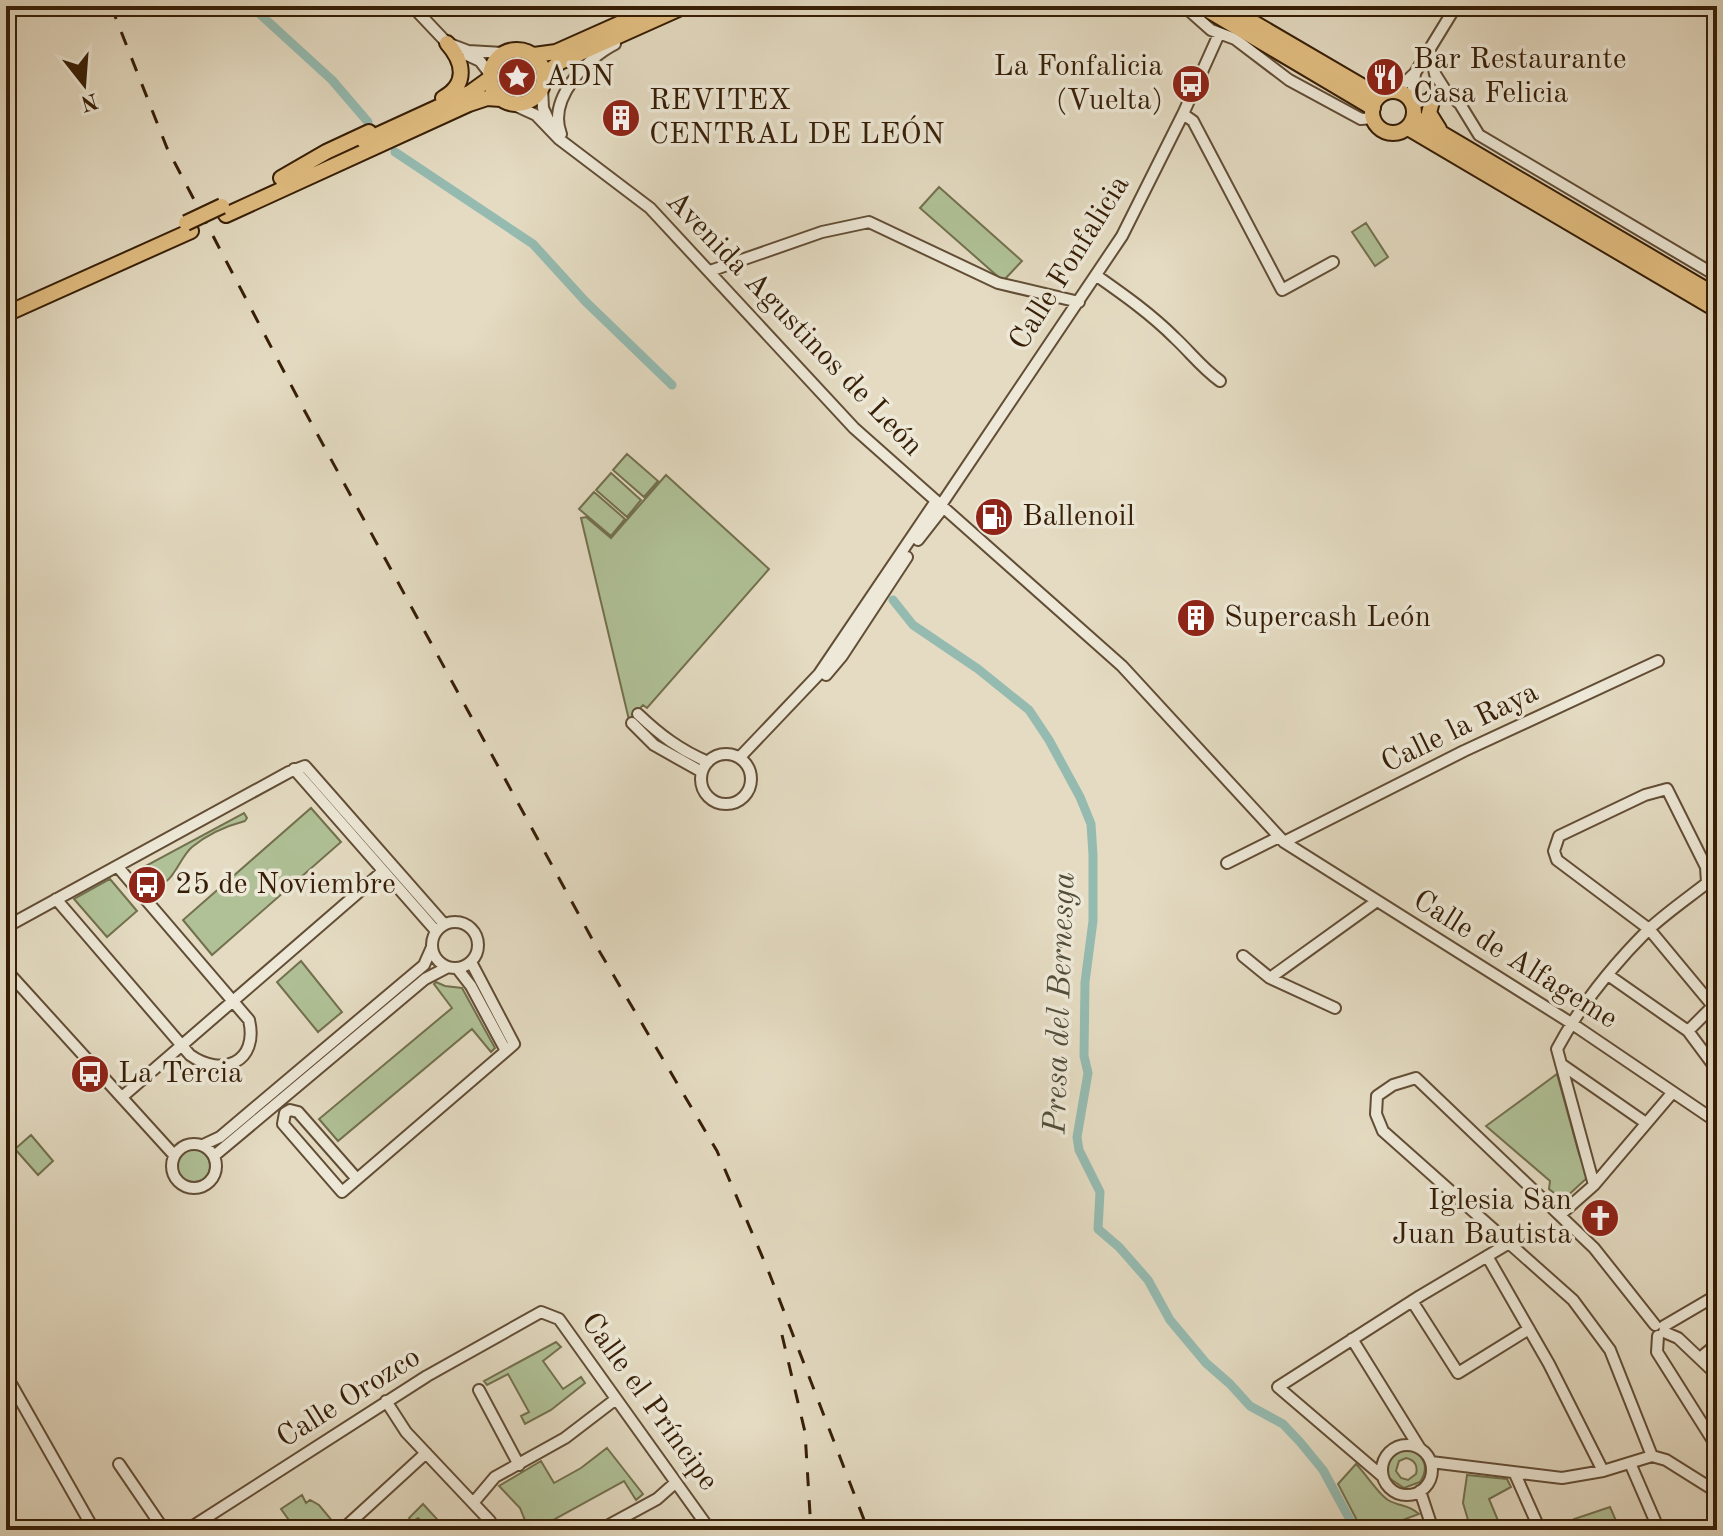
<svg xmlns="http://www.w3.org/2000/svg" width="1723" height="1536" font-family="'Old Standard TT',serif">
  <style>
    .green { fill: #b0c197; stroke: #73704e; stroke-width: 2; fill-rule: evenodd }
    .lines { fill: none; stroke-linecap: round; stroke-linejoin: round }
    .canal { stroke: #95bbb1; stroke-width: 9 }
    .minor-casing { stroke: #624d35; stroke-width: 14 }
    .highway-casing { stroke: #361e06; stroke-width: 18 }
    .minor { stroke: #ede8d7; stroke-width: 10 }
    .highway { stroke: #e2be81; stroke-width: 14 }
    .rail { stroke: #361e06; stroke-width: 3; stroke-dasharray: 14 14; stroke-linecap: butt }
    .highway-bridge-casing { stroke: #361e06; stroke-width: 18; stroke-linecap: butt }
    .highway-bridge { stroke: #e2be81; stroke-width: 14 }
    .labels { text-anchor: middle; dominant-baseline: central; stroke-width: 7; stroke-linejoin: round; paint-order: stroke }
    .poi-label { font-size: 30px; fill: #361e06; stroke: #ede8d7; text-anchor: start }
    .street-label { font-size: 30px; fill: #361e06; stroke: #ede8d7 }
    .water-label { font-size: 32px; font-style: italic; fill: #524d39; stroke: #ede8d7 }
  </style>
  <rect width="100%" height="100%" fill="#e4dbc2"/>
  <filter id="stains"><feTurbulence type="fractalNoise" baseFrequency=".0025" numOctaves="4"/><feColorMatrix values="0 0 0 0 .2 0 0 0 0 .09 0 0 0 0 .02 0 0 0 .5 -.17"/></filter>
  <radialGradient id="worn" r=".72"><stop offset=".6" stop-color="#630" stop-opacity="0"/><stop offset="1" stop-color="#630" stop-opacity=".3"/></radialGradient>
  <path class="green" d="M939 187 1022 261 1003 281 920 208Z
    M1366 223 1388 257 1375 266 1352 232Z
    M627 454 658 481 644 497 613 470Z
    M611 473 641 500 627 517 596 490Z
    M666 475 769 569 647 708 643 705 629 720 581 518 586 517 611 538Z
    M594 492 625 519 611 536 579 509Z
    M311 808 341 842 212 955 183 920Z
    M244 813 247 818 245 821C226 826 208 834 192 847 178 859 174 886 153 886L140 869Z
    M110 879 137 911 107 937 74 899Z
    M301 961 342 1012 318 1032 277 982Z
    M436 982 445 986 462 988 495 1048 491 1052 472 1029 338 1141 319 1119 452 1008 434 984Z
    M1557 1074 1579 1154 1588 1177 1563 1200 1549 1189 1550 1181 1486 1126Z
    M31 1135 53 1161 38 1175 15 1149Z
    M176 1166a17 17 0 1 1 34 0a17 17 0 1 1-34 0Z
    M556 1342 561 1347 543 1361 563 1389 581 1377 585 1383 551 1410 525 1424 521 1416 529 1412 508 1374 487 1385 484 1381Z
    M607 1448 643 1494 636 1500 624 1481 535 1530H529L520 1508 499 1486 541 1461 554 1483 581 1468Z
    M1406 1449C1424 1452 1430 1467 1420 1482L1404 1488 1389 1478C1384 1464 1391 1452 1406 1449ZM1406 1458C1415 1460 1418 1466 1416 1474L1408 1480 1401 1478 1396 1471 1399 1461Z
    M1356 1464C1366 1474 1379 1495 1388 1500 1400 1507 1408 1504 1419 1514L1376 1530H1362L1338 1484Z
    M1467 1475 1507 1479 1511 1487 1489 1499 1502 1530H1471L1463 1503Z
    M302 1495 306 1503 310 1500 319 1505 334 1523 328 1530H285L291 1523 281 1509Z
    M423 1504 447 1530H430L418 1518 412 1522 409 1518Z
    M1610 1507 1620 1530H1579L1574 1519Z"/>
  <g class="lines">
    <path class="canal" d="M251 6 332 80 368 122
      M395 152 533 244 585 301 672 385
      M893 600 913 625 978 669 1029 710 1049 740 1080 797 1091 824 1093 855V921L1085 982 1084 1056 1088 1073 1077 1137 1079 1150 1100 1192 1098 1229 1119 1247 1148 1280 1170 1320 1206 1363 1230 1384 1250 1406 1283 1424 1300 1442 1323 1470 1355 1529"/>
    <g class="minor-casing">
      <path id="minor" d="M412 6 447 43 468 51 503 53
        M1184 6 1211 30 1235 39 1289 80 1361 119 1373 118
        M1430 51 1435 74 1447 93
        M467 55 480 61 490 74
        M542 87 543 108 550 123
        M1396 91 1415 73 1456 6
        M1411 100 1415 74
        M512 104 536 115 559 139 650 208 854 428 1122 666 1284 842 1571 1023 1717 1122
        M1413 104 1447 93 1460 104 1479 135 1717 276
        M1183 114 1193 121 1282 290 1333 262
        M561 134C547 99 587 58 615 44
        M710 271 822 232 869 222 998 283 1079 302
        M1097 276C1124 295 1151 314 1175 338 1191 353 1202 368 1220 381
        M941 505 1122 236 1183 114 1219 34
        M918 540 943 508
        M826 675 842 656 907 557
        M638 714C660 735 680 750 708 762
        M632 723 654 745 702 772
        M701 779a25 25 0 1 1 50 0a25 25 0 1 1-50 0Z
        M740 757 819 674 936 501
        M294 769 436 931
        M1284 842 1464 751 1658 661
        M1227 863 1279 837
        M56 899 190 1055C222 1078 259 1062 249 1020L117 866
        M432 945a23 23 0 1 1 46 0a23 23 0 1 1-46 0Z
        M6 927 289 772 305 766 444 924
        M1243 956 1270 978 1335 1008
        M457 968 471 986 506 1051 514 1044 471 962
        M6 970 174 1155
        M1608 975 1688 1031 1717 1070
        M1270 978 1377 901
        M1561 1064 1646 1123
        M122 1097 382 872
        M172 1166a22 22 0 1 1 44 0a22 22 0 1 1-44 0Z
        M203 1145 220 1137 424 965 432 947
        M214 1156 425 979 448 967
        M357 1179 298 1112 290 1110 285 1113 283 1124 342 1192 506 1051
        M1594 1185 1557 1049C1580 1006 1613 965 1648 930 1666 913 1688 898 1707 883L1706 867 1667 789 1645 795 1559 836 1554 851 1557 860 1649 929 1713 1006 1688 1031
        M1560 1215 1594 1185 1673 1092
        M1487 1256 1549 1364 1603 1471
        M1412 1301 1458 1373 1529 1329
        M1655 1325 1594 1248 1416 1078 1393 1085 1377 1096 1376 1114 1383 1131 1573 1300 1610 1350 1652 1456 1666 1460 1717 1492
        M1664 1326 1717 1295
        M1664 1332 1678 1338 1717 1375
        M1658 1336 1657 1352 1717 1447
        M1352 1339 1419 1447
        M1700 1358 1717 1344
        M6 1375 94 1530
        M479 1390 519 1465
        M386 1401 406 1432 490 1521 494 1530
        M1382 1470a25 25 0 1 1 50 0a25 25 0 1 1-50 0Z
        M1431 1462 1562 1478 1603 1471 1652 1456
        M1630 1463 1659 1530
        M119 1464 164 1530
        M1515 1474 1540 1530
        M1382 1476 1278 1387 1420 1296 1511 1242
        M1420 1491 1433 1530
        M473 1503 495 1477 565 1438 616 1399
        M187 1530 427 1376 541 1312 559 1319 710 1530
        M342 1530 426 1453
        M600 1530 657 1499 675 1483"/>
    </g>
    <g class="highway-casing">
      <path id="highway" d="M1201 6 1373 108
        M1225 6 1379 96
        M490 77a27 27 0 1 1 54 0a27 27 0 1 1-54 0Z
        M534 55 556 52 659 6
        M544 82 549 71 560 62 685 6
        M1372 112a21 21 0 1 1 42 0a21 21 0 1 1-42 0Z
        M1433 97 1429 113 1439 129
        M443 98C468 84 464 62 447 43
        M1414 117 1717 296
        M1408 128 1717 310
        M364 141 471 92 489 79
        M281 178 326 152 369 132
        M226 215 469 104 487 98 501 99
        M6 314 191 231"/>
    </g>
    <use href="#minor" class="minor"/>
    <use href="#highway" class="highway"/>
    <path class="rail" d="M111 6 167 148 302 406 591 937 717 1151 768 1270 868 1530
      M782 1335 805 1432 811 1530"/>
    <g class="highway-bridge-casing">
      <path id="highway-bridge" d="M186 223 222 206"/>
    </g>
    <use href="#highway-bridge" class="highway-bridge"/>
  </g>
  <defs>
    <g id="sight-disc" transform="scale(2)"><circle r="9.5" fill="#8f2418" stroke="#ede8d7"/><path d="M0-6L1.8-2.2L6-1.7L2.9 1.2L3.7 5.4L0 3.3L-3.7 5.4L-2.9 1.2L-6-1.7L-1.8-2.2Z" fill="#fff"/></g>
    <g id="restaurant-disc" transform="scale(2)"><circle r="9.5" fill="#8f2418" stroke="#ede8d7"/><path d="M-5-6h1v4h1v-4h1v4h1v-4h1v5L-1.5 .5V6h-2V.5L-5-1ZM5-6V6H3V1.5H1.5Q1.5-4 5-6Z" fill="#fff"/></g>
    <g id="bus-disc" transform="scale(2)"><circle r="9.5" fill="#8f2418" stroke="#ede8d7"/><path d="M-5-6H5V4H4V6H2V4H-2V6H-4V4H-5ZM-3.5-4V0h7V-4ZM-3.5 1.2v1.5H-2V1.2ZM2 1.2v1.5H3.5V1.2Z" fill="#fff"/></g>
    <g id="building-disc" transform="scale(2)"><circle r="9.5" fill="#8f2418" stroke="#ede8d7"/><path d="M-4-6H4V6H1V3H-1V6H-4ZM-2.5-4.3h1.7v1.8h-1.7ZM.8-4.3h1.7v1.8H.8ZM-2.5-1h1.7V.8h-1.7ZM.8-1h1.7V.8H.8Z" fill="#fff"/></g>
    <g id="fuel-disc" transform="scale(2)"><circle r="9.5" fill="#8f2418" stroke="#ede8d7"/><path d="M-5.5-6h7V0h2V4h1.3V-2.5L3-4.5l.8-.8L6-3V5H2.5V1h-1V6h-7ZM-4.2-4.7v3.2H.2V-4.7Z" fill="#fff"/></g>
    <g id="church-disc" transform="scale(2)"><circle r="9.5" fill="#8f2418" stroke="#ede8d7"/><path d="M-1.2-6h2.4v3.5h3.3v2.4h-3.3V6h-2.4V-.1h-3.3v-2.4h3.3Z" fill="#fff"/></g>
  </defs>
  <g fill-rule="evenodd">
    <use href="#sight-disc" x="517" y="77"/>
    <use href="#restaurant-disc" x="1385" y="77"/>
    <use href="#bus-disc" x="1191" y="84"/>
    <use href="#building-disc" x="621" y="118"/>
    <use href="#fuel-disc" x="994" y="517"/>
    <use href="#building-disc" x="1196" y="618"/>
    <use href="#bus-disc" x="147" y="885"/>
    <use href="#bus-disc" x="90" y="1074"/>
    <use href="#church-disc" x="1600" y="1218"/>
  </g>
  <g class="labels">
    <g class="poi-label">
      <text x="1413" y="60">Bar Restaurante<tspan x="1413" dy="34">Casa Felicia</tspan></text>
      <text x="1163" y="67" text-anchor="end">La Fonfalicia<tspan x="1163" dy="34">(Vuelta)</tspan></text>
      <text x="545" y="77">ADN</text>
      <text x="649" y="101">REVITEX<tspan x="649" dy="34">CENTRAL DE LEÓN</tspan></text>
      <text x="1022" y="517">Ballenoil</text>
      <text x="1224" y="618">Supercash León</text>
      <text x="175" y="885">25 de Noviembre</text>
      <text x="118" y="1074">La Tercia</text>
      <text x="1572" y="1201" text-anchor="end">Iglesia San<tspan x="1572" dy="34">Juan Bautista</tspan></text>
    </g>
    <g class="street-label">
      <text transform="translate(1070 263) rotate(-58)">Calle Fonfalicia</text>
      <text transform="translate(794 324) rotate(46)">Avenida Agustinos de León</text>
      <text transform="translate(1460 728) rotate(-26)">Calle la Raya</text>
      <text transform="translate(1515 960) rotate(32)">Calle de Alfageme</text>
      <text transform="translate(349 1398) rotate(-32)">Calle Orozco</text>
      <text transform="translate(649 1402) rotate(54)">Calle el Príncipe</text>
    </g>
    <g class="water-label">
      <text transform="translate(1061 1003) rotate(-88)">Presa del Bernesga</text>
    </g>
  </g>
  <rect width="1723" height="1536" fill="none" stroke="#e4dbc2" stroke-width="32"/>
  <rect x="8" y="8" width="1707" height="1520" fill="none" stroke="#361e06" stroke-width="4"/>
  <rect x="16" y="16" width="1691" height="1504" fill="none" stroke="#361e06" stroke-width="2"/>
  <g transform="translate(84 84) rotate(163)" stroke="#ede8d7" stroke-width="6" paint-order="stroke">
  <path d="M0-6L14 30L0 20L-14 30Z" fill="#361e06"/>
  <text y="-12" font-size="22" font-weight="bold" text-anchor="middle" fill="#361e06">N</text>
  </g>
  <rect width="100%" height="100%" filter="url(#stains)"/>
  <rect width="100%" height="100%" fill="url(#worn)"/>
</svg>
